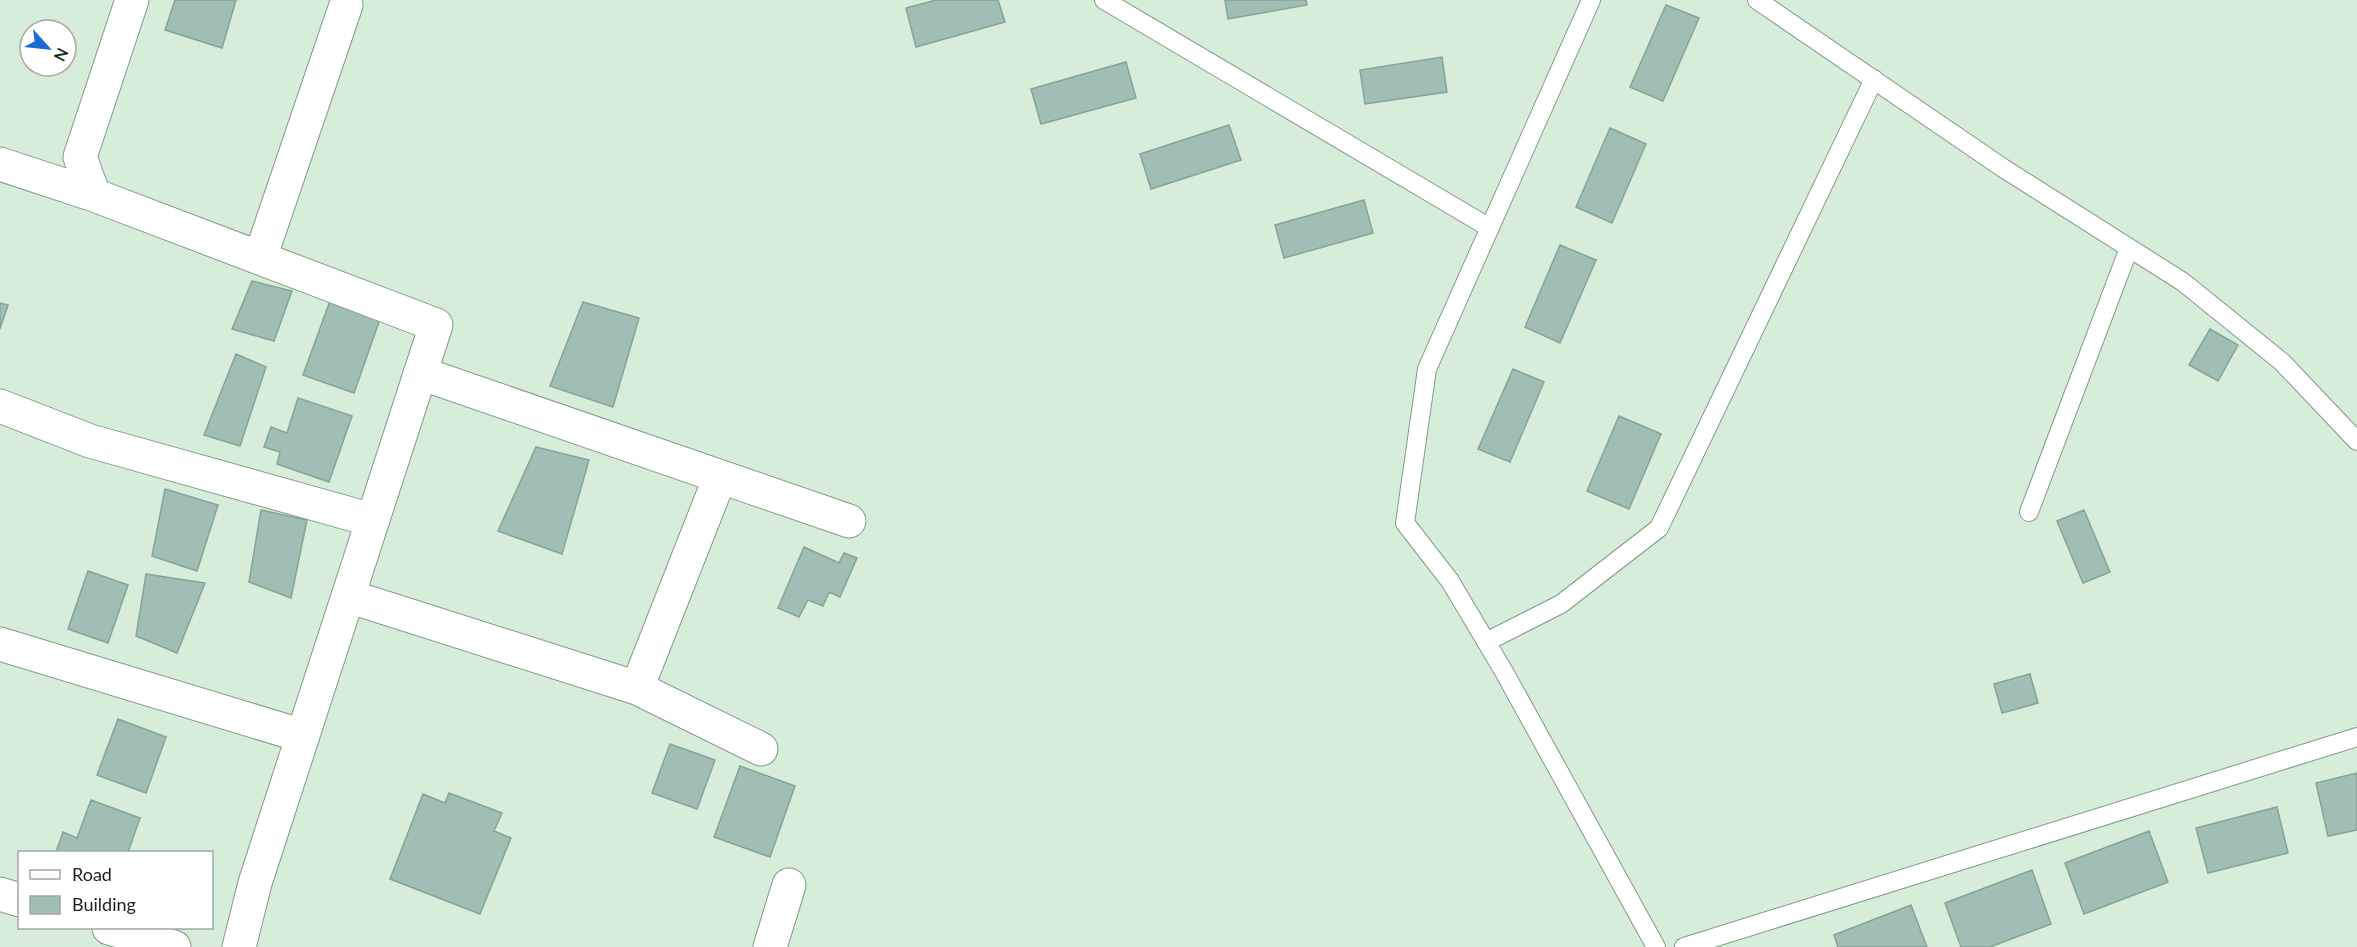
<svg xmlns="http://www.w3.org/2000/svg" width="2357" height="947" font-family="Lato,sans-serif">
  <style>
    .building { fill: #a1beb4; stroke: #86a399; stroke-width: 1.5 }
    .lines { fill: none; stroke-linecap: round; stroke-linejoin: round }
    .lane-casing { stroke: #849a88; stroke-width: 20 }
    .street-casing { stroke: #849a88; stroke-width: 35 }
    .lane { stroke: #fff; stroke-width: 18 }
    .street { stroke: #fff; stroke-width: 33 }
  </style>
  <rect width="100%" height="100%" fill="#d5edd9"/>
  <path class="building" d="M175 0H236L222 48 165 30Z
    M936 0H998L1005 22 916 47 906 8Z
    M1225 0H1306L1307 5 1228 19Z
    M1666 5 1699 18 1663 101 1630 87Z
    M1442 57 1447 92 1365 104 1360 70Z
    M1126 62 1136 98 1041 124 1031 89Z
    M1229 125 1241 160 1151 189 1140 154Z
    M1610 128 1646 144 1612 223 1576 207Z
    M1364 200 1373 233 1284 258 1275 225Z
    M1560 245 1596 260 1560 343 1525 327Z
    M252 281 292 291 274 341 232 329Z
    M330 301 380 319 354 393 303 375Z
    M583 302 639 318 613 407 550 386Z
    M0 303 8 305 0 329Z
    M2210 329 2238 345 2218 381 2189 365Z
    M236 354 266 367 240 446 204 435Z
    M1513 369 1544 382 1510 462 1478 449Z
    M298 398 352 416 329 482 277 464 280 452 264 447 271 427 287 433Z
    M1619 416 1661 434 1629 509 1587 491Z
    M536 447 589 460 562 554 498 531Z
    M165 489 218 505 197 571 152 556Z
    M261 510 307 520 291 598 249 582Z
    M2084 510 2110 572 2083 583 2057 521Z
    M804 547 839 563 844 553 857 558 840 597 829 592 823 606 808 600 799 617 778 608Z
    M88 571 128 585 108 643 68 629Z
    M146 574 205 583 177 653 136 636Z
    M2030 674 2038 703 2002 713 1994 684Z
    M118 719 166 737 146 793 97 775Z
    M670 744 715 760 697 809 652 793Z
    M740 766 795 786 770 857 714 837Z
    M2357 773V830L2328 836 2316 783Z
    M449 793 502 813 494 831 511 838 480 914 390 879 423 794 445 803Z
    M91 800 140 818 128 852H56L63 832 77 838Z
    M2277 807 2288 853 2208 873 2196 828Z
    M2149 831 2168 882 2084 914 2065 863Z
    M2032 870 2051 924 1990 947H1961L1945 903Z
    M1911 905 1927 947H1838L1834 935Z"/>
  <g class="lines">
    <g class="lane-casing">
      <path id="lane" d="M1104 0 1490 228
        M1591 0 1427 369 1405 523 1450 581 1503 670 1656 947
        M1757 0 2003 168 2183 282 2282 362 2357 441
        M2029 512 2129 248
        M1486 642 1561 604 1659 528 1874 79
        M1684 947 2357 737"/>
    </g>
    <g class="street-casing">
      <path id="street" d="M132 0 80 157 94 195 436 325 255 883 239 947
        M0 164 94 195
        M260 258 346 5
        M420 373 849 521
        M0 406 90 441 372 520
        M348 596 637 688 761 749
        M0 644 303 736
        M637 688 720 477
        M0 894 20 900
        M109 928 174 947
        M770 947 789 885"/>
    </g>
    <use href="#lane" class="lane"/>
    <use href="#street" class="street"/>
  </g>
  <rect x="18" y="851" width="195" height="78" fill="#ffffff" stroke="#a3a7a4" stroke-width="1.5"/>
  <rect x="30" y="870" width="30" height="9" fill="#ffffff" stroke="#a3a7a4" stroke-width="1.5"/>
  <text x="72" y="881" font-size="18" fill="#1a221c">Road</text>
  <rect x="30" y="896" width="30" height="18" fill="#a1beb4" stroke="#a3a7a4" stroke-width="1.5"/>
  <text x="72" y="911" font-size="18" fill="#1a221c">Building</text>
  <g transform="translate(48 48) rotate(117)"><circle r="28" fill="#ffffff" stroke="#a3a7a4" stroke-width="1.5"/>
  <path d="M0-4.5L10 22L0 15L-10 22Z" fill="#196bd5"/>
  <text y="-9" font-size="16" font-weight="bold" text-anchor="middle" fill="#1a221c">N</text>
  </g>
</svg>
